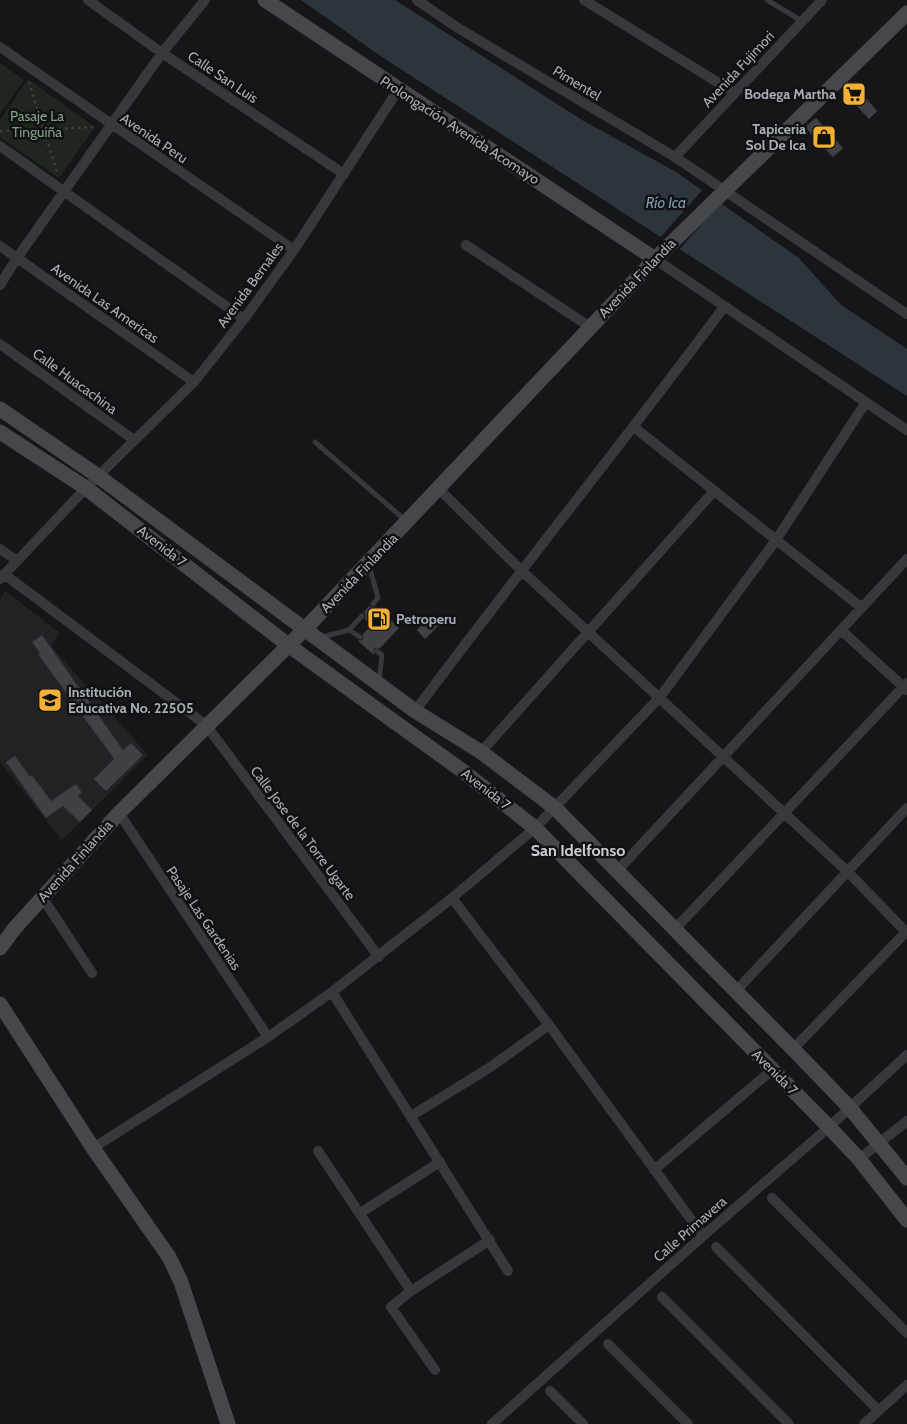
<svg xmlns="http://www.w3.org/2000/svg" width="907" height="1424" font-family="Cabin,sans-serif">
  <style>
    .built { fill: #222225 }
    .green { fill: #1e261f }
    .water { fill: #2c353c }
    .pier { fill: #161618 }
    .building { fill: #404145; stroke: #303034 }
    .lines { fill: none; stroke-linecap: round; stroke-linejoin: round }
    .path { stroke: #3d3f44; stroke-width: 2.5; stroke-dasharray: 2.5 4; stroke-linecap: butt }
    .lane { stroke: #37383d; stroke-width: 5 }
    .street { stroke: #37383d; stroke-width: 10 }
    .secondary { stroke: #45474d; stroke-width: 15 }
    .labels { text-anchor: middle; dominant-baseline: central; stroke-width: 5; stroke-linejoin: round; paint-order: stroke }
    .street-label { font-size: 14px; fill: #a8adb8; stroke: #111113 }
    .poi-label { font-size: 14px; font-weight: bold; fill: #a8adb8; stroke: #111113; text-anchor: end }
    .park-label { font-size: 14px; fill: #7fa381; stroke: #111113 }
    .water-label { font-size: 15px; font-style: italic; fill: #7f9bb3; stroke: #111113 }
    .quarter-label { font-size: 16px; font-weight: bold; fill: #c9ccd4; stroke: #111113 }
  </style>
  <rect width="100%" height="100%" fill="#161618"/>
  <path class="built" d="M5 591 60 633 51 646 148 755 62 840 0 762V600Z"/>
  <path class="green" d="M0 63 24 80 0 114Z
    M28 79 95 127 59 178 0 137V120Z"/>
  <path class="water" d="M301 0H395L582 120 676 172 799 258 841 305 907 349V396L382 57Z"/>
  <path class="pier" d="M704 188 721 202 678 251 659 239Z"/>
  <path class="building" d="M857 88 877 111 869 119 848 96Z
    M816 118 843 148 833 157 805 127Z
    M369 606 373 608 376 607 399 628 380 648H374V655L358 641 363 640V634L372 625 365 619 366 615 364 612Z
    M429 617 438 626 425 639 417 630Z
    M42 635 123 750 131 743 143 755 106 791 94 779 114 759 38 654 40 653 32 642Z
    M15 756 30 777 32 775 51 801 76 784 82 793 78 796 92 810 80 822 63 806 46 818 6 762Z"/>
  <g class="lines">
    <path class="path" d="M29 82 57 172
      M0 131 95 127"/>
    <path class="lane" d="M767 0 802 21
      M315 442 405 520
      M369 565 378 598 373 604
      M349 630 362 616
      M322 637 349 630 360 637
      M377 651 382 655 379 681"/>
    <path class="street" d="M88 0 162 53 344 174
      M417 0 458 28 675 157 907 314
      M584 0 735 93
      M0 47 294 250
      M0 146 244 319
      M675 157 822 0
      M466 245 590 327
      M0 246 194 382
      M655 259 907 430
      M0 285 17 258 162 53 205 0
      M0 344 134 440
      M635 428 862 608
      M439 489 523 572 848 872 907 933
      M0 549 16 560
      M4 574 206 725 379 957
      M0 579 86 488 194 382 244 319 294 250 398 90
      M842 631 907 690
      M415 711C516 575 623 443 724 307
      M481 752 714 491
      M119 813 268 1037
      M617 871 907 559
      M42 897 92 973
      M452 898 549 1025 703 1236
      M674 930 907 683
      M332 992 508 1271
      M735 992 907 808
      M793 1049 907 931
      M411 1116 489 1068 549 1025
      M93 1148 268 1037 332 992 452 898 535 828 660 697 776 540 866 402
      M318 1151 411 1291
      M859 1159 907 1121
      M654 1170 772 1070
      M772 1198 907 1333
      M360 1213 440 1162
      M716 1247 879 1411
      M662 1297 789 1424
      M608 1344 688 1424
      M435 1370 391 1307 411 1291 490 1240
      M550 1391 583 1424
      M492 1424 703 1236 829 1127 907 1055
      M864 1424 907 1385"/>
    <path class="secondary" d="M265 0 655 259
      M0 409 98 476 415 711 481 752 555 808 793 1049 849 1107 907 1178
      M0 432 86 488 288 645 464 772 535 828 829 1127 859 1159 907 1220
      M0 948 14 929 119 813 305 629 655 259 907 13
      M0 1004 93 1148 169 1257 181 1282 228 1424"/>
  </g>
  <defs>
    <g id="supermarket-square" transform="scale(1.25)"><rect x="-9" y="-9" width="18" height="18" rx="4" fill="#f2b134" stroke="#111113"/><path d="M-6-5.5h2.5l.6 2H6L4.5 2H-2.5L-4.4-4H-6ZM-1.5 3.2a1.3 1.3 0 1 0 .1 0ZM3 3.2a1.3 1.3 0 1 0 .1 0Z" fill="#111"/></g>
    <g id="shop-square" transform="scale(1.25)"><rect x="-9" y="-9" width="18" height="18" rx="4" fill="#f2b134" stroke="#111113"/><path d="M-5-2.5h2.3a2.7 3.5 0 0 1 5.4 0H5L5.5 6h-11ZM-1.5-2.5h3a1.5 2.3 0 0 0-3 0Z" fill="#111"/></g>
    <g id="fuel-square" transform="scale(1.25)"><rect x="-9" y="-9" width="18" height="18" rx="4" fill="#f2b134" stroke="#111113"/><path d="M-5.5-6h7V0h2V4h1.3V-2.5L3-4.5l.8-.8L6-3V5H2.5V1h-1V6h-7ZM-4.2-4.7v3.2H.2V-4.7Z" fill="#111"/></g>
    <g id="school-square" transform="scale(1.25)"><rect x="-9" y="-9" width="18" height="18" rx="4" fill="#f2b134" stroke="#111113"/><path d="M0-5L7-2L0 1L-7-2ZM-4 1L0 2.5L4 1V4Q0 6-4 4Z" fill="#111"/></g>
  </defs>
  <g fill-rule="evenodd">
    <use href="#supermarket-square" x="854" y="94"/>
    <use href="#shop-square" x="824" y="137"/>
    <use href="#fuel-square" x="379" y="619"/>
    <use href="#school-square" x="50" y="700"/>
  </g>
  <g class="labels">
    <g class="street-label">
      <text transform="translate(738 69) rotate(-47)">Avenida Fujimori</text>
      <text transform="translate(223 77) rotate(34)">Calle San Luis</text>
      <text transform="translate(577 83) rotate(31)">Pimentel</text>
      <text transform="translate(460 130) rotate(33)">Prolongación Avenida Acomayo</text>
      <text transform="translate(154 138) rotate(34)">Avenida Peru</text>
      <text transform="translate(637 278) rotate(-46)">Avenida Finlandia</text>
      <text transform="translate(250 285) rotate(-54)">Avenida Bernales</text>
      <text transform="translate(105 303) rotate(35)">Avenida Las Americas</text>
      <text transform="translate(75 381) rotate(36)">Calle Huacachina</text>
      <text transform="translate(162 546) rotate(38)">Avenida 7</text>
      <text transform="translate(359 573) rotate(-46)">Avenida Finlandia</text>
      <text transform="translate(486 789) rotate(38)">Avenida 7</text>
      <text transform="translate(303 833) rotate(53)">Calle Jose de la Torre Ugarte</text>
      <text transform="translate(75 861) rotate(-48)">Avenida Finlandia</text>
      <text transform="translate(204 918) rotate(56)">Pasaje Las Gardenias</text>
      <text transform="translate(775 1072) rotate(45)">Avenida 7</text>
      <text transform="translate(690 1229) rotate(-41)">Calle Primavera</text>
    </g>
    <g class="poi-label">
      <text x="836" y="94">Bodega Martha</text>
      <text x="806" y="129">Tapiceria<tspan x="806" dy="16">Sol De Ica</tspan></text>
      <text x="396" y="619" text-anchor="start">Petroperu</text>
      <text x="68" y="692" text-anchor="start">Institución<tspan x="68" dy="16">Educativa No. 22505</tspan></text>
    </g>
    <g class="park-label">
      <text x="37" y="116">Pasaje La<tspan x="37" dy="16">Tinguiña</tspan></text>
    </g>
    <g class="water-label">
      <text x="666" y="203">Río Ica</text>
    </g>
    <g class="quarter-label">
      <text x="578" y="850">San Idelfonso</text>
    </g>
  </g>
</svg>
